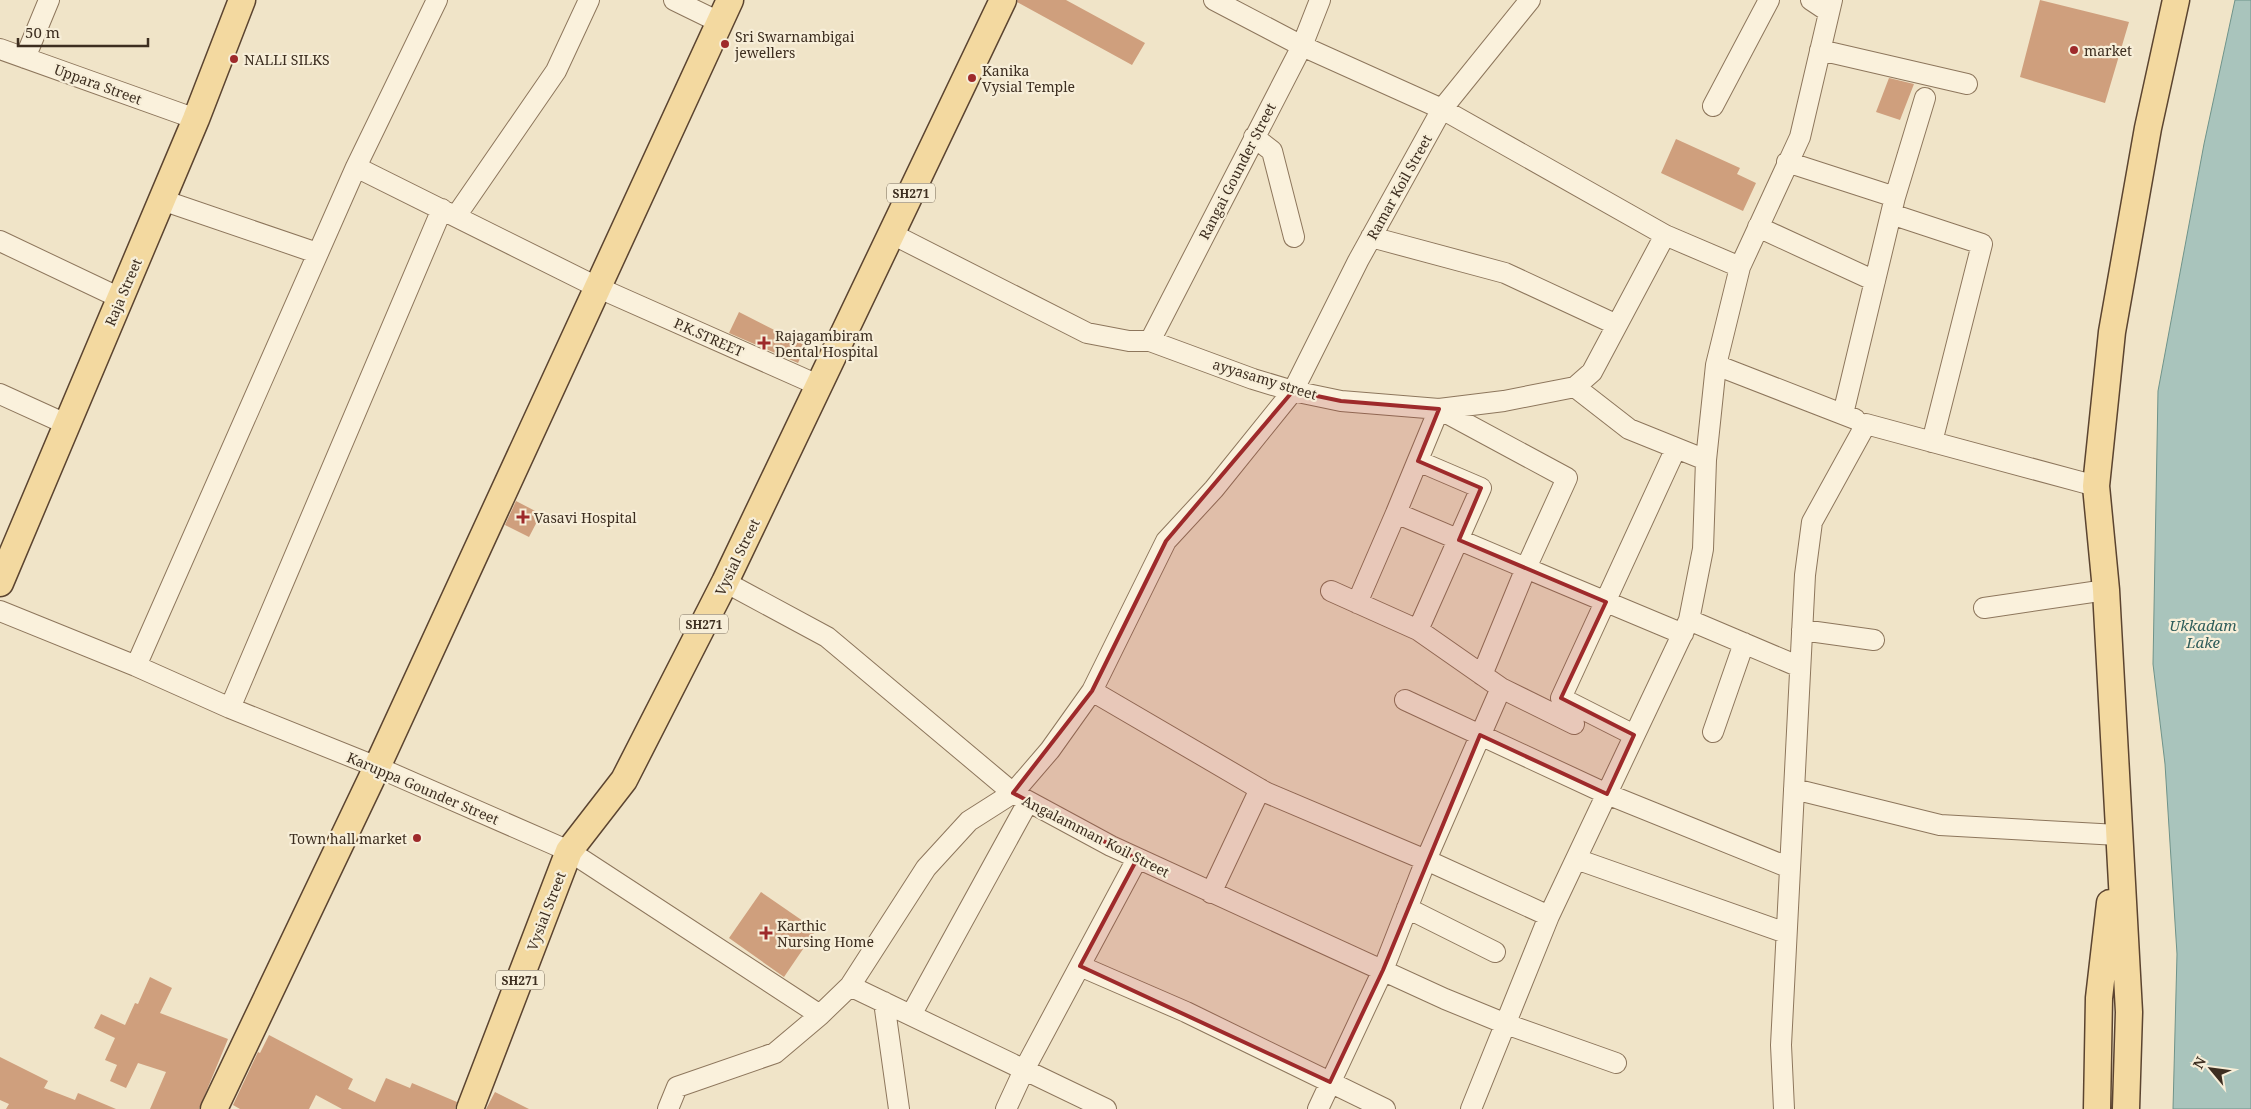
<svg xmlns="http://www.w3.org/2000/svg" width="2251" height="1109" font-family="'Noto Serif',serif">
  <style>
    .water { fill: #a9c4bc; stroke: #6f938a }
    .building { fill: #cf9f7d }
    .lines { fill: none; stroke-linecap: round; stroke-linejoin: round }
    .minor-casing { stroke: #8d765c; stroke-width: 22 }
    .major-casing { stroke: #5b4430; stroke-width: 29 }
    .minor { stroke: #faf1dc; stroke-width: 20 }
    .major { stroke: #f3d9a0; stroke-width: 26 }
    .marked { fill: #9e2a2b; fill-opacity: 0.2; stroke: #9e2a2b; stroke-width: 4; stroke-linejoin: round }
    .poi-dot { fill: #9e2a2b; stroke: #f7eed8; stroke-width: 2 }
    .labels { text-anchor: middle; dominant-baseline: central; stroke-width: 4.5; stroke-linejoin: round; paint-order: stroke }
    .shield { fill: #f7eed8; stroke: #756857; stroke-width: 1 }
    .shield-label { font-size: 12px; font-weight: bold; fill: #3d2e20 }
    .poi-label { font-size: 14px; fill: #3d2e20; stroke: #f7eed8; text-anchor: start }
    .street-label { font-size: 14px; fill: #3d2e20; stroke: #f7eed8 }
    .water-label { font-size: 15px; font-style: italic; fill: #2f5d5a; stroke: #f7eed8 }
  </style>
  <rect width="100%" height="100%" fill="#f0e4c8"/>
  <path class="water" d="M2235 0H2251V1109H2173L2177 954 2165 764 2153 664 2158 391 2204 144Z"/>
  <path class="building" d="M1018 0H1066L1145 43 1132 65 1017 2Z
    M2040 0 2129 22 2105 103 2020 77Z
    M1889 78 1914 84 1900 120 1876 112Z
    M1676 139 1740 168 1737 174 1756 183 1743 211 1661 173Z
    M739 312 806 346 798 363 729 333Z
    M516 501 541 514 529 537 505 525Z
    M761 892 816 930 784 977 729 938Z
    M150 977 172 988 160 1013 228 1039 199 1109H150L166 1072 138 1063 126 1088 110 1081 117 1065 105 1060 115 1038 94 1028 101 1014 125 1025 135 1003 138 1004Z
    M269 1035 353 1079 348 1089 375 1102 386 1078 410 1088 412 1083 457 1102 455 1109H342L316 1095 309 1109H240L233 1105 258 1052 260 1053Z
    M0 1057 48 1081 44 1088 75 1100 78 1093 116 1109H6L9 1104 0 1100Z
    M495 1092 529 1109H486Z"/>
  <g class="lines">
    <g class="minor-casing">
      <path id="minor" d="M674 0 719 22
        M1214 0 1302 46 1442 109 1665 235 1740 267 1800 137 1832 0
        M1811 0 1829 12
        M0 49 196 119
        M1820 50 1967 84
        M25 58 49 0
        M1713 106 1769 0
        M1254 137 1272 151 1294 237
        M1787 162 1895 197 1843 414
        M356 167 599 288 820 386
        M1895 197 1925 98
        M162 200 317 253
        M1891 214 1982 244 1932 442
        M456 216 556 71 589 0
        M1758 227 1875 281
        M892 234 1087 333 1129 341H1150L1253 379 1293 391 1341 401 1439 409 1504 401 1575 387 1592 372 1665 235
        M1371 237 1505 273 1617 325
        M0 241 120 298
        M1150 341 1302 46 1320 0
        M1716 365 1855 419
        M1575 387 1629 429 1706 460
        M0 394 66 424
        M1418 461 1481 488 1418 630
        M725 582 827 637 1013 793 1111 846 1445 999 1506 1024 1616 1063
        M1331 591 1418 630 1501 688 1574 724
        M1357 603 1396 513
        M1984 608 2106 590
        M0 611 136 666 230 708 377 767 569 851 820 1015
        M1689 620 1800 667
        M1802 630 1874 640
        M136 666 356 167 437 0
        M1482 675 1526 568 1567 478 1439 409 1396 513C1492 554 1587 594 1683 634
        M1092 691 1265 792 1435 864 1549 916
        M1405 700 1607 794 1790 868
        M230 708 442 209
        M1713 732 1744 643
        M1634 735 1561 698 1676 448
        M1794 789 1940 825 2118 835
        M1576 859 1786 933
        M1211 893 1260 789
        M1407 908 1495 952
        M1080 966 1186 1012 1385 1109
        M850 986 1106 1109
        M884 1002 899 1109
        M911 1015 1028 802
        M668 1109 677 1087 775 1053 820 1015 850 986 926 868 969 821 1013 793 1050 750 1092 691 1166 541 1214 489 1293 391 1358 261 1442 109 1530 0
        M1006 1109 1024 1070 1137 859
        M1318 1109 1383 970 1426 860 1501 688
        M1471 1109 1549 916 1689 620 1703 549 1706 460 1716 365 1740 267
        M1784 1109 1781 1045 1805 575 1812 522 1866 424 2096 486"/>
    </g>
    <g class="major-casing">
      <path id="major" d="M0 583 196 119 242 0
        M214 1109 377 767 730 0
        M470 1109 569 851 624 780 725 582 1003 0
        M2097 1109 2099 998 2110 903
        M2126 1109 2129 1012 2106 590 2096 486 2112 332 2148 128 2176 0"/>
    </g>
    <use href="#minor" class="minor"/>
    <use href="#major" class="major"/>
  </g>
  <path class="marked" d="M1293 391 1341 401 1439 409 1418 461 1481 488 1459 540 1606 602 1561 698 1634 735 1607 794 1480 735 1383 970 1330 1082 1080 966 1137 859 1013 793 1092 691 1166 541Z"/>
  <g class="poi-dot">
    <circle cx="725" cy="44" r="5"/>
    <circle cx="2074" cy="50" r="5"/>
    <circle cx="234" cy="59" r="5"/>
    <circle cx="972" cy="78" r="5"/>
    <path d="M761.5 335.5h5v5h5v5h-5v5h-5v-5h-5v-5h5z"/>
    <path d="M520.5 509.5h5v5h5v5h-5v5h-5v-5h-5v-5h5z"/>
    <circle cx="417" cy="838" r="5"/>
    <path d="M763.5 925.5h5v5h5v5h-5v5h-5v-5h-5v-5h5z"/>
  </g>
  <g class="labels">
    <g class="shield">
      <rect x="887" y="183.5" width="48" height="19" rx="4"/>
      <rect x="680" y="614.5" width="48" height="19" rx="4"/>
      <rect x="496" y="970.5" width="48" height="19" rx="4"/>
    </g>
    <g class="shield-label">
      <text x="911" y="193">SH271</text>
      <text x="704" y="624">SH271</text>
      <text x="520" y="980">SH271</text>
    </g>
    <g class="poi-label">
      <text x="735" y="36">Sri Swarnambigai<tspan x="735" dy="16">jewellers</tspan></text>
      <text x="2084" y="50">market</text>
      <text x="244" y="59">NALLI SILKS</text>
      <text x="982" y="70">Kanika<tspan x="982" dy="16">Vysial Temple</tspan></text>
      <text x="775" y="335">Rajagambiram<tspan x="775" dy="16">Dental Hospital</tspan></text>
      <text x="534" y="517">Vasavi Hospital</text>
      <text x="407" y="838" text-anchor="end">Town hall market</text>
      <text x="777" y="925">Karthic<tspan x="777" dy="16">Nursing Home</tspan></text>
    </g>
    <g class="street-label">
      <text transform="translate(98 84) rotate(20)">Uppara Street</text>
      <text transform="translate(1237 171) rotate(-63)">Rangai Gounder Street</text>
      <text transform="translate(1399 187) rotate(-61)">Ramar Koil Street</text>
      <text transform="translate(123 292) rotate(-67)">Raja Street</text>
      <text transform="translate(709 337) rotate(24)">P.K.STREET</text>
      <text transform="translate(1265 379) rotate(17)">ayyasamy street</text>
      <text transform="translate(737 557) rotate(-64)">Vysial Street</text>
      <text transform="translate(423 788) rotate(23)">Karuppa Gounder Street</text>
      <text transform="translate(1096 836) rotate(27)">Angalamman Koil Street</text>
      <text transform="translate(546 911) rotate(-69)">Vysial Street</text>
    </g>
    <g class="water-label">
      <text x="2203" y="625">Ukkadam<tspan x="2203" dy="17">Lake</tspan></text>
    </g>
  </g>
  <g transform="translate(2211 1069) rotate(299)" stroke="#f7eed8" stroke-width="4" paint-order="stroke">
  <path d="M0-4L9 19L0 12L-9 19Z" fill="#3d2e20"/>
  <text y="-8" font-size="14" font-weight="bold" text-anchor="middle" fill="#3d2e20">N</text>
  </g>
  <path d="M18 38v8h130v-8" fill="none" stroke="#3d2e20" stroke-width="2.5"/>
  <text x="25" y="38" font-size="15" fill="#3d2e20" stroke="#f7eed8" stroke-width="4" paint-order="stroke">50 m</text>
</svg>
